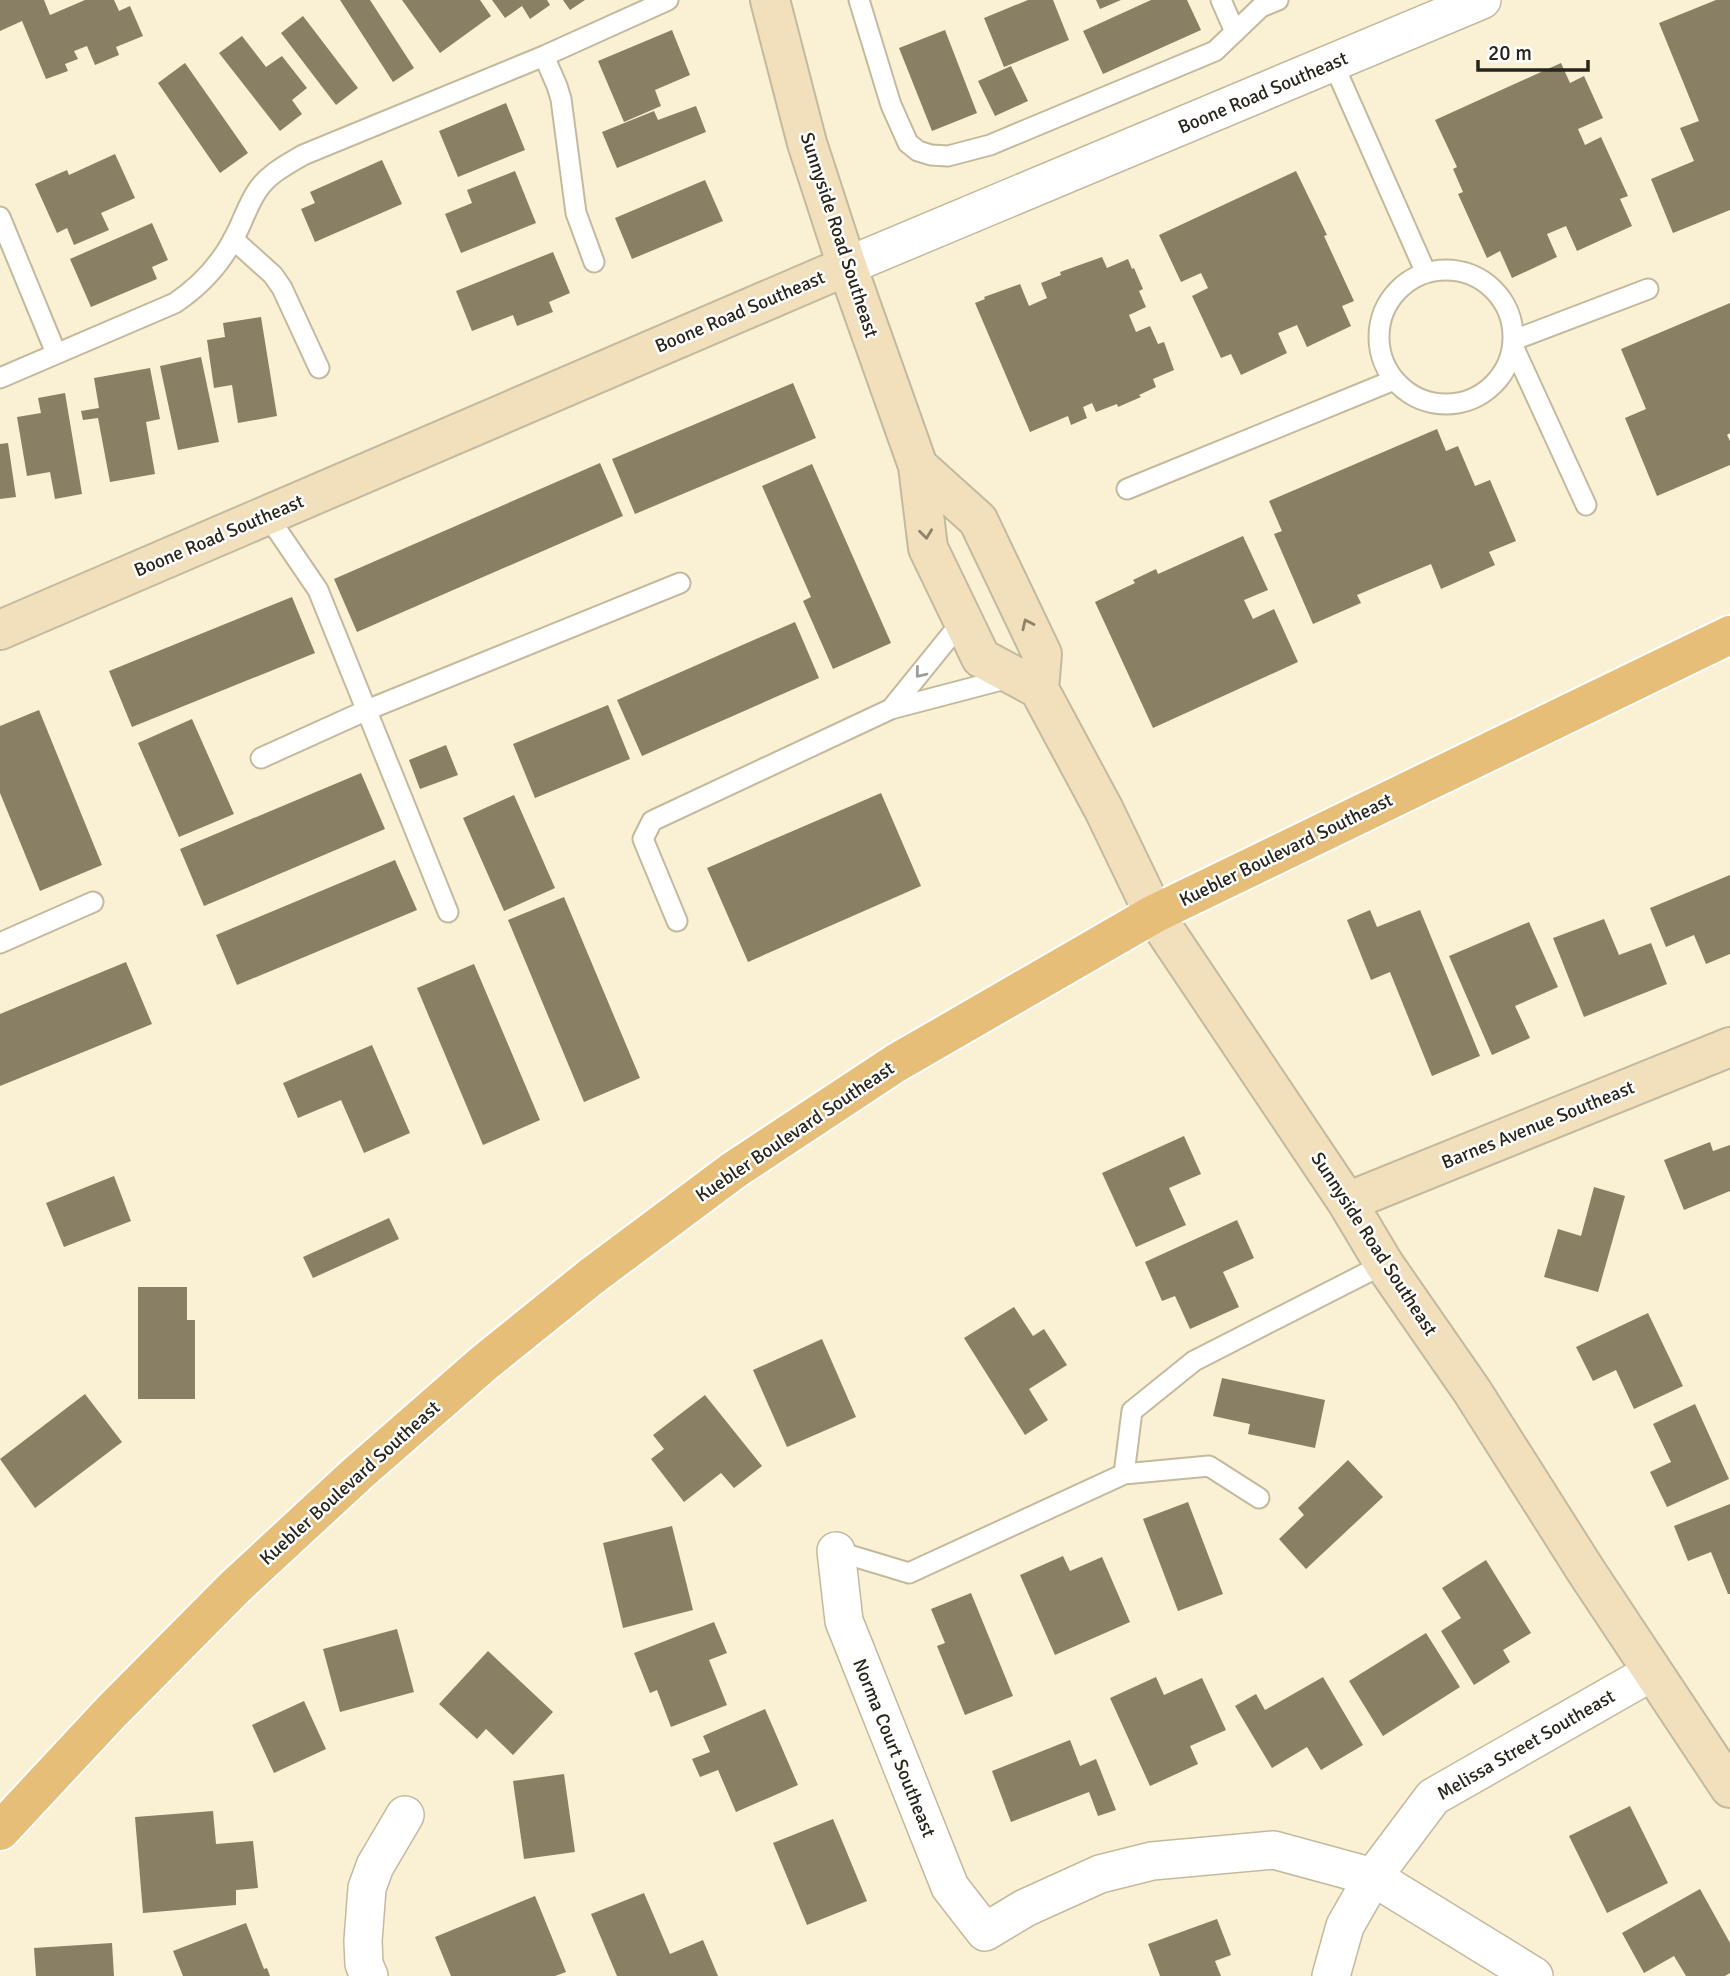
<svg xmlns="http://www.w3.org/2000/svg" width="1730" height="1976" font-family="Signika,sans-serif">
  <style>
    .building { fill: #887f65 }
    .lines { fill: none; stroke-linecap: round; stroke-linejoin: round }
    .lane-casing { stroke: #c3ba9e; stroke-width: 23 }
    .street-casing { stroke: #c3ba9e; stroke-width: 40 }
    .secondary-casing { stroke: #c3ba9e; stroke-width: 42 }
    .primary-casing { stroke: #fff; stroke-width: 42 }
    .lane { stroke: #fff; stroke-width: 19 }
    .street { stroke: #fff; stroke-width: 37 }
    .secondary { stroke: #f2dfbb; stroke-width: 38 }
    .primary { stroke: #e6be77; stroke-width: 38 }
    .oneway { stroke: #8d826a }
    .oneway2 { stroke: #9e9d98 }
    .labels { text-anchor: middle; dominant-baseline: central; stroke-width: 5; stroke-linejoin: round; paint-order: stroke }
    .street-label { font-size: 19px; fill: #28251a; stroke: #fff }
  </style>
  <rect width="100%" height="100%" fill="#faf0d4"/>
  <path class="building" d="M0 0H44L50 15 85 0H114L119 11 130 6 143 36 116 47 119 55 95 65 87 46 74 51 78 59 65 64 68 71 46 79 22 21 0 31Z
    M340 0H370L414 68 393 82Z
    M402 0H480L491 16 440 53Z
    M492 0H547L550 5 530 19 522 6 505 18Z
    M563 0H585L570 10Z
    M1028 0H1053L1069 40 1004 67 984 18Z
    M1096 0H1121L1100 9Z
    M1151 0H1187L1201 30 1103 74 1083 31Z
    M1716 0H1730V210L1673 233 1651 179 1694 161 1680 128 1699 121 1659 23Z
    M303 16 358 88 336 105 281 33Z
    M672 30 690 75 655 90 661 106 624 122 598 61Z
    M945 30 977 113 932 131 899 48Z
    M242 36 266 67 282 56 307 88 292 100 302 114 280 131 219 53Z
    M185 63 248 153 220 173 158 83Z
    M1561 63 1570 83 1584 76 1603 118 1578 129 1585 145 1601 137 1628 196 1620 199 1632 226 1577 251 1566 226 1547 234 1557 257 1512 278 1500 251 1487 258 1458 194 1463 192 1453 169 1457 167 1435 120Z
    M1011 66 1028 101 995 116 978 81Z
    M506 103 525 150 458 177 439 131Z
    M696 106 706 132 617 168 602 132 654 111 658 120Z
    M115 154 135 198 101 213 109 230 74 245 67 228 57 233 35 184 67 170 69 175Z
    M382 160 402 204 315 242 301 209 315 203 310 192Z
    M515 171 536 223 461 253 445 214 472 203 467 190Z
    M1296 171 1327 235 1324 236 1354 301 1342 306 1351 326 1307 347 1297 325 1278 333 1287 353 1241 375 1231 354 1221 358 1192 296 1208 288 1201 273 1181 282 1159 235Z
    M705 180 723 221 632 259 615 218Z
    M152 223 168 260 152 267 157 279 91 307 70 259Z
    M553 252 570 293 549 302 553 312 517 326 513 315 472 331 456 291Z
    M1102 257 1107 268 1128 259 1132 269 1134 268 1143 289 1139 291 1146 307 1129 315 1136 332 1150 326 1158 344 1164 342 1174 370 1153 379 1156 387 1139 395 1141 397 1118 407 1117 404 1096 412 1092 403 1083 407 1087 418 1071 425 1068 416 1030 432 975 303 985 299 984 297 1020 284 1029 306 1047 298 1041 283 1061 275 1060 272Z
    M1730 303V433L1727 435 1730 441V465L1657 496 1625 418 1646 409 1621 349Z
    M261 317 277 416 238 423 232 385 214 388 207 340 225 337 223 323Z
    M201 357 219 442 178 450 160 366Z
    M150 368 160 419 146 422 155 474 110 482 98 418 83 420 81 411 99 408 94 378Z
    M793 383 816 438 635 514 612 459Z
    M65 393 82 494 55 499 50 472 27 476 17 417 41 413 38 398Z
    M1437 429 1446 451 1458 446 1475 486 1490 480 1516 541 1489 552 1495 565 1441 589 1431 564 1357 595 1361 603 1313 624 1274 534 1282 531 1269 501Z
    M8 443 16 497 0 499V444Z
    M600 463 623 516 357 632 334 579Z
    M812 464 891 643 833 669 803 601 811 597 762 486Z
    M1243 536 1268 590 1244 600 1253 619 1274 609 1298 662 1153 728 1095 602 1135 583 1133 580 1156 569 1158 574Z
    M292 597 315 653 132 727 109 671Z
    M795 622 819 678 642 756 617 700Z
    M608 705 630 759 535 798 513 744Z
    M39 710 102 865 40 891 0 793V726Z
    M192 719 234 814 179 837 138 743Z
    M446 745 458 775 420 789 409 760Z
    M361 773 385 829 204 906 180 849Z
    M881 793 921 886 748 962 707 868Z
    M514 795 555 888 504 911 463 818Z
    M395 860 417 910 237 985 216 935Z
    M1730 875V954L1706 964 1694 935 1666 947 1650 908Z
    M564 897 640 1078 584 1102 508 920Z
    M1370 910 1377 927 1420 910 1480 1056 1432 1076 1390 972 1371 980 1347 920Z
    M1604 919 1619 955 1651 943 1667 984 1584 1017 1553 938Z
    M1529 922 1558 987 1515 1006 1530 1038 1492 1055 1449 956Z
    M126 962 152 1024 0 1086V1014Z
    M474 964 540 1120 483 1145 417 988Z
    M372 1045 410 1133 364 1153 341 1100 298 1118 283 1083Z
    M1184 1136 1201 1174 1169 1188 1186 1225 1136 1247 1102 1173Z
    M1710 1142 1713 1151 1730 1145V1191L1684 1210 1664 1160Z
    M114 1176 131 1221 64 1247 46 1203Z
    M1594 1187 1625 1196 1598 1292 1544 1277 1558 1229 1581 1236Z
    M389 1218 399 1239 313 1278 303 1257Z
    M1237 1220 1254 1258 1223 1272 1239 1307 1190 1329 1175 1296 1162 1301 1145 1262Z
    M138 1287H187V1320H195V1399H138Z
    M1014 1307 1033 1336 1044 1329 1067 1365 1029 1389 1048 1420 1025 1435 964 1338Z
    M1648 1313 1683 1386 1634 1409 1616 1370 1593 1381 1576 1347Z
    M822 1339 856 1417 787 1447 753 1370Z
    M1222 1378 1325 1400 1315 1448 1248 1434 1250 1424 1213 1416Z
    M85 1394 122 1442 35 1508 0 1459Z
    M705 1395 762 1466 734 1488 721 1473 684 1502 651 1459 664 1449 653 1435Z
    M1695 1404 1729 1479 1667 1507 1650 1472 1671 1462 1653 1424Z
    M1348 1460 1383 1497 1306 1569 1279 1539 1304 1515 1298 1508Z
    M1188 1502 1223 1594 1178 1611 1143 1519Z
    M1730 1504V1594H1728L1711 1552 1688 1561 1674 1526Z
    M672 1526 693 1610 623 1628 603 1543Z
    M1063 1556 1070 1571 1102 1557 1130 1622 1055 1655 1020 1575Z
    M1486 1560 1531 1633 1503 1650 1510 1662 1474 1685 1441 1631 1461 1618 1442 1588Z
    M971 1593 1013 1696 965 1715 937 1646 945 1643 931 1609Z
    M714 1622 727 1653 709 1660 727 1705 671 1727 657 1690 650 1693 634 1653Z
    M397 1629 414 1692 340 1712 323 1649Z
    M1426 1633 1460 1687 1383 1736 1349 1681Z
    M488 1651 553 1712 513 1755 486 1729 477 1739 439 1704Z
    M1156 1677 1164 1695 1202 1678 1226 1730 1190 1746 1198 1764 1150 1786 1110 1698Z
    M1323 1677 1363 1745 1321 1770 1307 1747 1272 1768 1235 1706 1256 1694 1265 1710Z
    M304 1701 326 1749 274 1773 252 1725Z
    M765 1709 798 1785 736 1812 718 1770 700 1777 692 1759 710 1752 703 1736Z
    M1070 1740 1080 1766 1096 1759 1116 1810 1098 1816 1089 1792 1011 1822 992 1771Z
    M564 1774 575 1852 524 1859 513 1781Z
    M1630 1806 1668 1883 1607 1913 1569 1836Z
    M213 1811 216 1844 253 1841 258 1888 236 1890V1905L143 1913 135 1817Z
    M833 1819 867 1901 807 1925 773 1843Z
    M1700 1889 1730 1943V1973L1725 1976H1686L1674 1956 1644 1973 1622 1933Z
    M644 1893 670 1954 703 1940 718 1976H617L591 1914Z
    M535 1896 566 1972 555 1976H451L435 1937Z
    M1217 1919 1231 1955 1215 1961 1221 1976H1160L1148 1944Z
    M246 1923 264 1969 267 1968 270 1976H183L173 1951Z
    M112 1943 114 1976H36L34 1948Z"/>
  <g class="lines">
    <g class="lane-casing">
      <path id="lane" d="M859 0 891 105 908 143 918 151 931 155 948 156 990 145 1215 51 1261 7 1278 0
        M1221 0 1235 32
        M544 56 557 86 561 99 576 213 594 262
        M1333 63 1426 273
        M0 217 56 353
        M233 239 273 275 282 288 319 368
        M1379 337a67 67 0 1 1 134 0a67 67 0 1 1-134 0Z
        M1514 340 1648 289
        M1513 346 1586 505
        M0 378 175 303C200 286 219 266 233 240 242 224 247 206 257 191 268 174 286 165 303 155L544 56 668 0
        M1127 489 1394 380
        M267 515 318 590 448 912
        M963 620 891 709 1013 677
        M261 758 367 710 680 583
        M677 921 643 839 652 821 891 709
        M0 943 93 902
        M1124 1474 1132 1411 1194 1361 1384 1264
        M836 1551 909 1573 1124 1474 1209 1466 1259 1498"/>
    </g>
    <g class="street-casing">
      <path id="street" d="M847 266 1482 0
        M836 1551 844 1621 950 1887 985 1932 1025 1908 1100 1874 1152 1861 1274 1850 1373 1877 1534 1976
        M369 1976 364 1964 363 1941 367 1888 375 1866 405 1815
        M1331 1976 1345 1926 1373 1877 1433 1797 1652 1672"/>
    </g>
    <g class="secondary-casing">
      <path id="secondary" d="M770 0 807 143 847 266 918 466 928 548 981 658 1039 689
        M918 466 978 520 1042 654 1039 689 1104 810 1154 914 1347 1202 1384 1264 1472 1391 1586 1571 1730 1788
        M0 630 847 266
        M1347 1202 1730 1047"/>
    </g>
    <g class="primary-casing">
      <path id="primary" d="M0 1831 111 1712 234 1588 357 1474 484 1363 592 1276 734 1170 896 1063 1154 914 1730 635"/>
    </g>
    <use href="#lane" class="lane"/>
    <use href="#street" class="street"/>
    <use href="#secondary" class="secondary"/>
    <use href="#primary" class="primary"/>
  </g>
  <defs><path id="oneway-chevron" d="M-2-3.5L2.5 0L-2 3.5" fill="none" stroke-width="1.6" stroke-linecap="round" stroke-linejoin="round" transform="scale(1.75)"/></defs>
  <g class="oneway">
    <use href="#oneway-chevron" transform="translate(926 534) rotate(83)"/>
    <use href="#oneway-chevron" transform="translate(1027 624) rotate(-115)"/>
  </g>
  <use class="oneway2" href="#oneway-chevron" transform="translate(920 673) rotate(129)"/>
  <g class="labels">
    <g class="street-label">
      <text transform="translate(1263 93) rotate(-23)">Boone Road Southeast</text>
      <text transform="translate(839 235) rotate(72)">Sunnyside Road Southeast</text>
      <text transform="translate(740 312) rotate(-23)">Boone Road Southeast</text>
      <text transform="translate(219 536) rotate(-23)">Boone Road Southeast</text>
      <text transform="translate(1286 850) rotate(-26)">Kuebler Boulevard Southeast</text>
      <text transform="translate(1538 1125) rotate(-22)">Barnes Avenue Southeast</text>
      <text transform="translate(795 1132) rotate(-34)">Kuebler Boulevard Southeast</text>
      <text transform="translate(1374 1244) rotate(57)">Sunnyside Road Southeast</text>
      <text transform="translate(350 1483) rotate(-42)">Kuebler Boulevard Southeast</text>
      <text transform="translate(1526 1745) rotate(-30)">Melissa Street Southeast</text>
      <text transform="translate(894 1748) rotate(68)">Norma Court Southeast</text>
    </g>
  </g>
  <path d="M1478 60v10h110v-10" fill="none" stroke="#28251a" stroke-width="3.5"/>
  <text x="1488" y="60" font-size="21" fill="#28251a" stroke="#ffffff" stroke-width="5" paint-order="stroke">20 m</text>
</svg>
